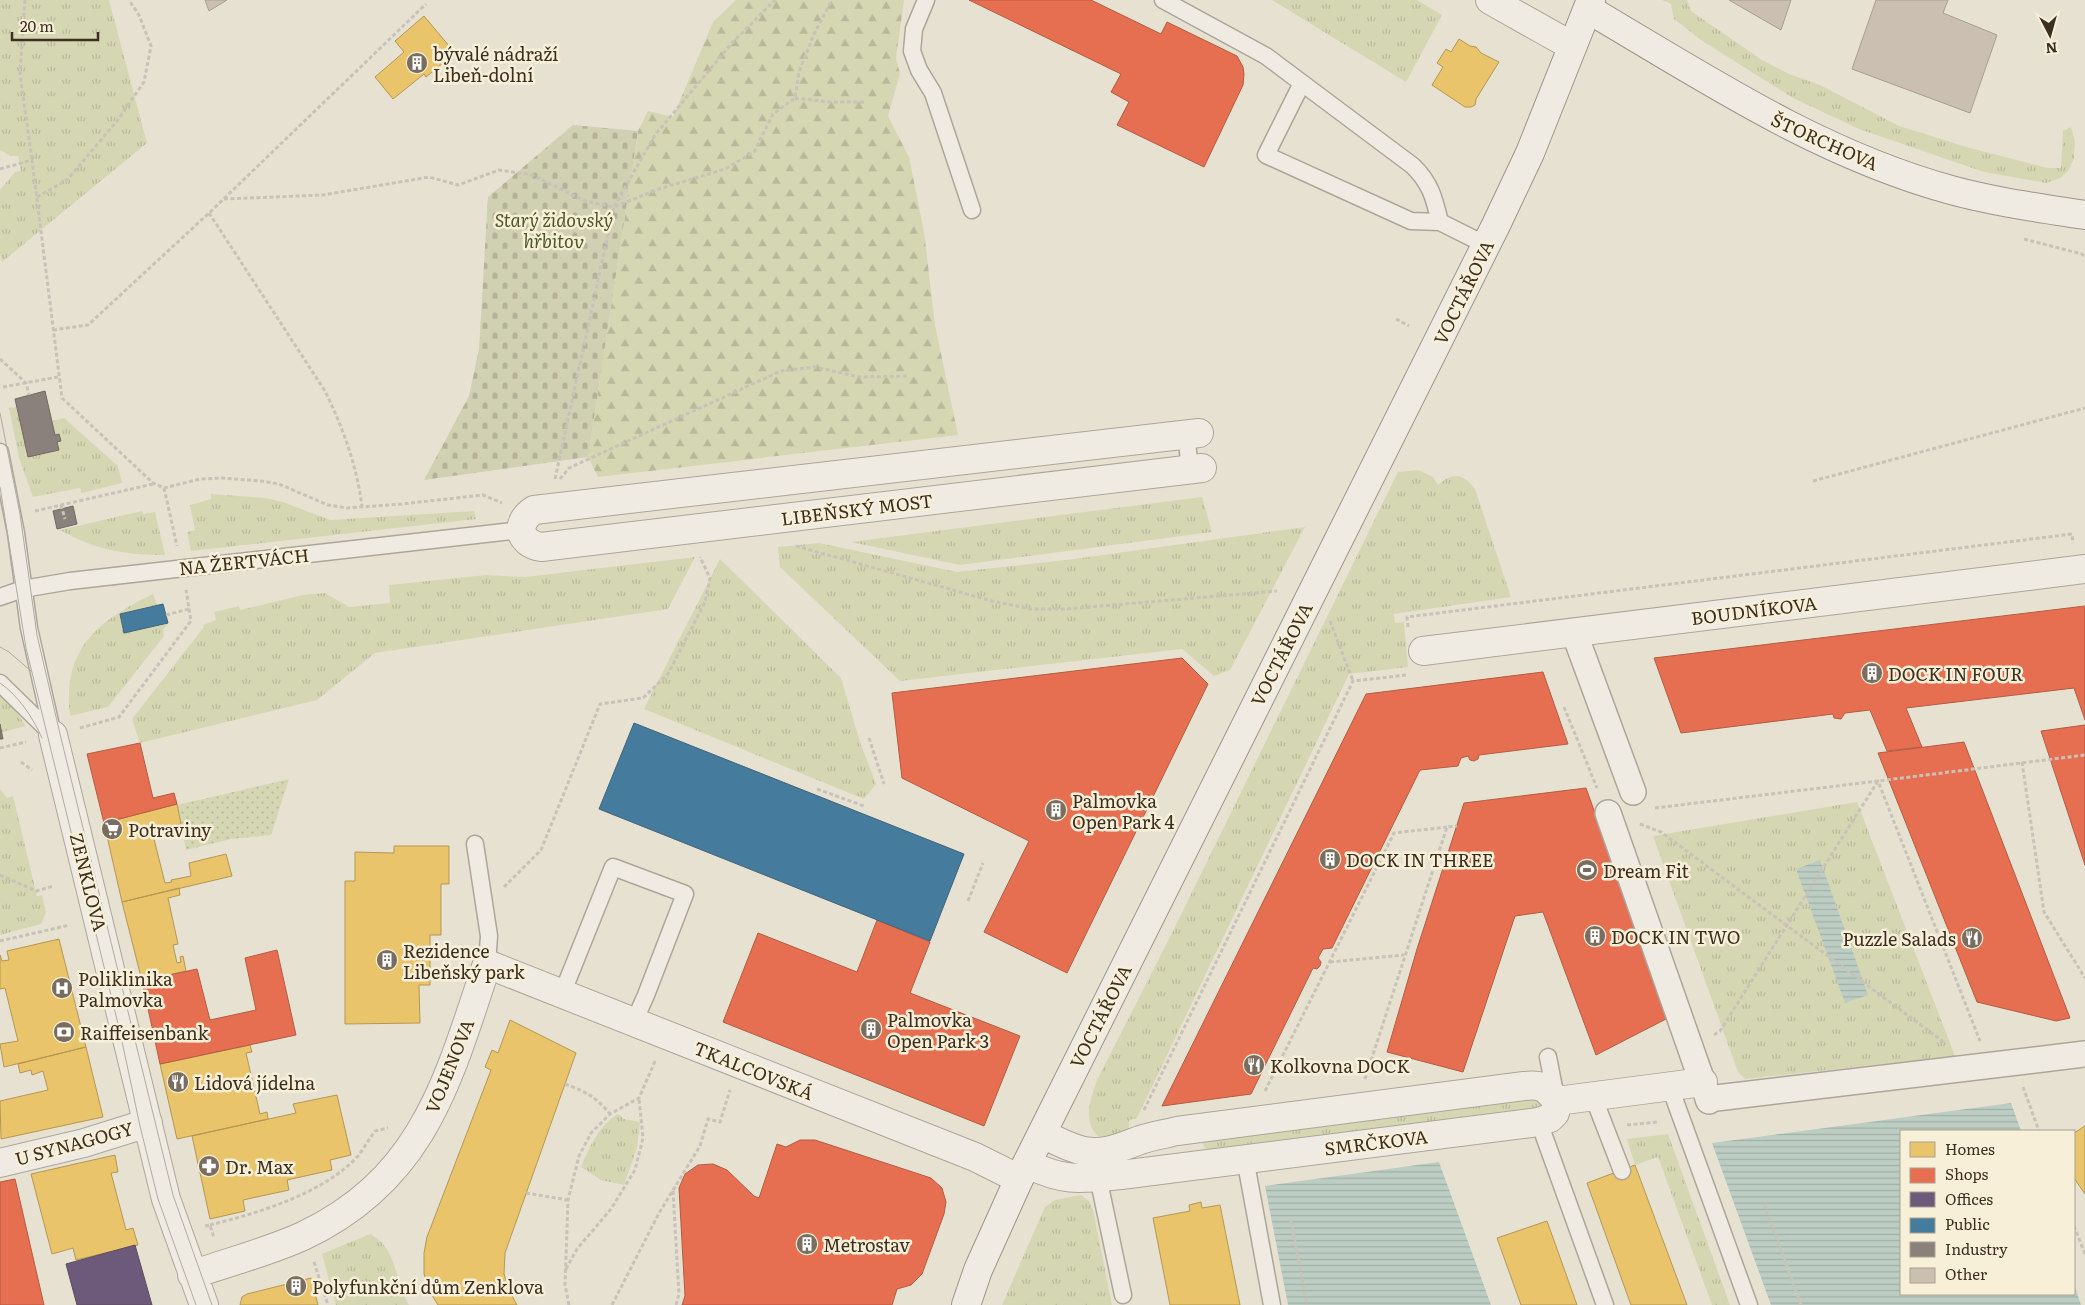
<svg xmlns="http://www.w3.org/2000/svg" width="2085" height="1305" font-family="Literata,serif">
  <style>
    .grass { fill: url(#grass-tufts) }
    .forest { fill: url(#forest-firs) }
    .cemetery { fill: url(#cemetery-stones) }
    .garden { fill: url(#garden-dots) }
    .water { fill: url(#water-rules) }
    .homes { fill: #e9c46a; stroke: #b59754 }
    .shops { fill: #e76f51; stroke: #b45c42 }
    .offices { fill: #6d597a; stroke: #5e4c5f }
    .public { fill: #457b9d; stroke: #426478 }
    .industry { fill: #8a817c; stroke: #736860 }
    .building { fill: #cbbfb1; stroke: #a89d8f }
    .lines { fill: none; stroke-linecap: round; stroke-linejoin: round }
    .service-casing { stroke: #aca699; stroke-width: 19 }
    .pedestrian-casing { stroke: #aca699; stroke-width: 28 }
    .minor-casing { stroke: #aca699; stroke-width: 30 }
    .secondary-casing { stroke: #9c9589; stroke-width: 30 }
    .path { stroke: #c8c2b9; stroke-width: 3; stroke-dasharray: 4 2.5; stroke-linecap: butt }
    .service { stroke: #efebe3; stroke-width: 16 }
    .pedestrian { stroke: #efebe3; stroke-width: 25 }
    .minor { stroke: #efebe3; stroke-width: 28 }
    .secondary { stroke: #efebe3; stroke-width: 28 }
    .tram { stroke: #afaba2; stroke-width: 1 }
    .labels { text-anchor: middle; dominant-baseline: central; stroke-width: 5; stroke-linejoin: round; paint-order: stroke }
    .poi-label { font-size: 18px; fill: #3c2f20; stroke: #f7efd8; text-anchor: start }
    .street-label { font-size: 18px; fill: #3c2f20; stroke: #f7efd8 }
    .park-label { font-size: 18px; font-style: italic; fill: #4b5926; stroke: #f7efd8 }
  </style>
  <defs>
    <pattern id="grass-tufts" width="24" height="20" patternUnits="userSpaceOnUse" patternTransform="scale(1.25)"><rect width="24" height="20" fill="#d5d7b3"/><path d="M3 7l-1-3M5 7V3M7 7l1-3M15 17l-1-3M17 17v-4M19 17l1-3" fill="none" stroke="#b8b99a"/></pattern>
    <pattern id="forest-firs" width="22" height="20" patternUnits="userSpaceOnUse" patternTransform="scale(1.25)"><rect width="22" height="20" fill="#d5d7b3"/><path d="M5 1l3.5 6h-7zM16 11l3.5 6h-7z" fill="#b8b99a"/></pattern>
    <pattern id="cemetery-stones" width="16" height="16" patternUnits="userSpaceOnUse" patternTransform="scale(1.25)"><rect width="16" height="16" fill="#d0d0b3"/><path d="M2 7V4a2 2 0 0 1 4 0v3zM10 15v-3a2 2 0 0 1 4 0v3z" fill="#b4b39a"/></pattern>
    <pattern id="garden-dots" width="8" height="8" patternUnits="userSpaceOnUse" patternTransform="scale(1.25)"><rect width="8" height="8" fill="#d5d7b3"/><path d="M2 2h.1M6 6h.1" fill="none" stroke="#b8b99a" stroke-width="1.8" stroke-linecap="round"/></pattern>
    <pattern id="water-rules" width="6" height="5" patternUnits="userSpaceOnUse" patternTransform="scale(1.25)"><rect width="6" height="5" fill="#bccdc3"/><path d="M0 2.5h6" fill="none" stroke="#a2b0a7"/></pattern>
  </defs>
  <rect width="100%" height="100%" fill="#e7e1d1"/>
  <path class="grass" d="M0 0H109L147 143 2 262 0 253V190L15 172 21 171 18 156H11L0 150Z
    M1272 0H1417L1442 15 1406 82Z
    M1662 0H1687L1691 11 1762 60 1789 74 1820 85 1899 126 1970 148 2048 168H2061L2063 131 2071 127 2075 142 2074 158 2069 170 2060 178 2046 183 1984 172 1859 129 1793 98 1701 40 1674 19 1671 4Z
    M16 407 29 457 61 441 59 434 55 435 52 421 64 418 118 466 122 483 82 493 80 488 33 497 19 458 9 408Z
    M1418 470 1433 477 1438 485C1453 471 1464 474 1475 489L1511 597 1394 614 1395 623 1404 622 1408 667 1349 674 1137 1118 1129 1120V1135L1102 1139C1081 1125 1090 1100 1097 1080L1171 935 1398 472Z
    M211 494 265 498 283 502 330 520 474 511 476 519 191 551 187 532 195 530 190 505 211 499Z
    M1202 497 1212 532 960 565 851 542Z
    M142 511 143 514 155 512 165 555C125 555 95 550 60 530Z
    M1305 527 1230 670 1214 676 1182 649 900 681 780 567 778 547 819 543 957 572 1074 559Z
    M695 557 668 609 375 653 317 700 140 743 132 719 204 627 203 625 216 620 214 612 239 606 240 610 303 595 325 593 349 607 390 603 389 585 486 575 525 577Z
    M720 559 841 678 860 742 876 784 864 799 644 709Z
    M153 594 157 605 120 614 124 633 168 623 163 630 164 636 108 707 70 716C62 649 97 621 153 594Z
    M0 694 12 706 26 726 2 732 0 724Z
    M0 789 7 798 13 796 37 896 42 895 46 912 41 924 0 935Z
    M1857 802 1955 1056 1745 1079 1738 1072 1653 836Z
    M1531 1095 1548 1106 1535 1112 1212 1152 1204 1147 1202 1141Z
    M618 1114 624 1119 640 1122 637 1148 624 1185 601 1180 581 1167C589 1148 599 1125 618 1114Z
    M1668 1134 1730 1305H1712L1658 1157 1635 1165 1627 1139Z
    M1081 1195 1089 1201 1093 1210 1112 1305H1002L1045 1207 1055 1200Z
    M370 1234C397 1247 395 1282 409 1305H336L322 1254Z"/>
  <path class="forest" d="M736 0H904L896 58 900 74 888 116 909 157 924 232 935 325 958 435 598 477 588 457 638 131 648 111 673 117 713 22Z"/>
  <path class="cemetery" d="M573 125 638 131 588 457 424 480 469 396 479 349 488 197Z"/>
  <path class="garden" d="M289 779 271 835 231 839 186 850 177 805Z"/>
  <path class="water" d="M1820 860 1868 995 1845 1003 1796 869Z
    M2011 1103 2021 1131H1901V1294H2074V1284L2081 1305H1771L1712 1143Z
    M1439 1162 1491 1305H1288L1265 1186Z"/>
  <path class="homes" d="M424 16 455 53 426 77 424 74 393 99 375 77 404 52 395 41Z
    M1459 39 1470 46 1476 47 1481 53 1499 62 1476 99 1475 105 1471 107H1465L1432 85 1443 67 1437 63 1446 49 1451 52Z
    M177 804 181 824 152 831 165 883 172 882 171 880 191 876 189 863 226 854 232 876 122 902 104 823Z
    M394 846H449V884H441V935H430V985H419L420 1023 345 1024V881H355V852L394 853Z
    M179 888 180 895 168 898 178 944 173 945 177 963 181 962 180 957 183 956 186 971 142 981 122 902Z
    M59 939 86 1047 4 1067 0 1044 18 1041 5 988 0 989V955L2 961 9 960 7 951Z
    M510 1020 576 1053 505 1253 504 1274 509 1290 517 1305H438L430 1292 424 1274V1253L427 1237 491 1070 485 1067 492 1050 498 1053Z
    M250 1045 252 1052 246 1053 260 1114 267 1112 268 1119 177 1139 160 1064Z
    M86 1047 103 1117 1 1139 0 1101 48 1090 43 1071 32 1075 31 1070 20 1073 18 1064Z
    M337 1095 351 1155 330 1160 332 1170 287 1180 289 1190 243 1200 245 1211 210 1219 192 1136 296 1113 293 1104Z
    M2085 1126V1194L2074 1178V1133Z
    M115 1155 118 1172 111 1173 126 1230 133 1228 138 1245 76 1260 73 1248 52 1254 31 1174Z
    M1635 1165 1687 1305H1631L1587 1183Z
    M1201 1202 1202 1208 1220 1205 1240 1305H1170L1153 1218 1190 1211 1189 1205Z
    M1547 1221 1577 1305H1521L1497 1238Z
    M311 1278 318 1305H240L242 1297 247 1294Z"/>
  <path class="shops" d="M969 0H1091L1161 34 1167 22 1237 56 1243 67 1244 74 1243 85 1204 167 1117 125 1129 102 1111 92 1121 74Z
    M2085 606V720L2074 688 1906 708 1922 747 1887 751 1870 710 1845 713 1841 719 1834 718 1833 714 1681 733 1654 658Z
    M1182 658 1208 684 1067 973 984 932 1029 841 902 778 892 693Z
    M1543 672 1568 744 1479 755 1478 759 1474 761 1470 760 1468 756 1461 758 1458 766 1420 770 1332 948 1323 949 1318 958 1321 962 1320 966 1317 969 1313 968 1251 1094 1162 1106 1366 694Z
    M2085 725V865L2041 731Z
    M1964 742 2070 1018 2056 1021 1977 1002 1878 753Z
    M140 743 153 798 174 793 177 804 104 823 87 754Z
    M1586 788 1634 922 1666 1019 1596 1055 1543 912 1515 916 1463 1072 1387 1052 1417 949 1464 803Z
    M877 920 930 942 910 993 1020 1036 984 1126 723 1022 758 933 857 972Z
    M277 950 296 1035 160 1064 142 981 197 969 210 1020 256 1010 245 958Z
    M800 1140H815L931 1178 942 1188 946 1202 944 1214 922 1274 911 1285 897 1289 892 1305H682L685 1296 679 1188 685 1174 698 1165 713 1164 727 1170 754 1196 759 1198 777 1144 786 1147Z
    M15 1179 44 1305H0V1182Z"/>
  <path class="offices" d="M135 1245 152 1305H77L66 1264Z"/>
  <path class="public" d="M163 604 168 623 124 633 120 614Z
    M634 723 964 854 930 941 599 809Z"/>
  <path class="industry" d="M45 391 55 435 59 434 61 441 57 442 59 450 28 457 15 399Z
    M73 506 77 524 57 529 53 511Z
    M0 724 3 739H0Z"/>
  <path class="building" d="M205 0H227L209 11Z
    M1729 0H1791L1781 30Z
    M1876 0H1948L1943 13 1997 35 1970 113 1852 69Z"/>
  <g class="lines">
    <g class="service-casing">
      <path id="service" d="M926 0 914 29 912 51 919 70 933 93 972 210
        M1163 0 1266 56 1302 83
        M1440 222C1434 198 1431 184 1413 166L1302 83 1266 155 1411 221 1440 222 1486 245
        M1186 435 1190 468
        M0 452 16 533 29 628 53 735
        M0 597 23 589 70 581 521 530
        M0 683 53 735
        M475 844 489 936 487 964
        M562 994 613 867 685 894 646 995 634 1022
        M1548 1057 1556 1098
        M1670 1087 1749 1305
        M1593 1096 1622 1171
        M1544 1136 1605 1305
        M1245 1158 1272 1305
        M1098 1177 1123 1295"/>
    </g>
    <g class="pedestrian-casing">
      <path id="pedestrian" d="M1574 632 1633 792
        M1608 813 1709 1101
        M1708 1099 2085 1054"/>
    </g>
    <g class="minor-casing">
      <path id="minor" d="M1490 0 1572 46
        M1199 433 534 510C515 522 518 543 541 547L1202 468
        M1423 651 2085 569
        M53 735 166 1199 204 1305
        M1557 1101 1703 1082
        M0 1163 84 1143 148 1123
        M1027 1164C1065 1182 1080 1179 1121 1175L1539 1122 1550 1118 1555 1113 1557 1101C1545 1087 1542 1084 1524 1086L1177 1131C1165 1134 1152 1136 1140 1140 1121 1147 1105 1155 1084 1151 1069 1148 1056 1140 1042 1134
        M192 1275C228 1262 268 1252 303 1236 424 1179 448 1080 487 964L975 1157 1019 1179"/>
    </g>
    <g class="secondary-casing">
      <path id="secondary" d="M1588 9C1705 78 1819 154 1951 190 1995 202 2040 208 2085 215
        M966 1305 978 1270 1019 1179 1496 225 1530 153 1591 0"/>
    </g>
    <path class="path" d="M25 0 20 74 32 160
      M795 98 829 102H864
      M0 169 32 160 62 398 153 483 164 488 200 479 222 478 261 481 279 484 328 505 347 508 402 504 483 495 502 503
      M37 197 67 180 117 121 144 82 151 46 139 15 129 0
      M224 199 323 195 429 177 458 185 499 170 532 175 585 201 614 207 655 135 732 43 775 0
      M209 213 325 391C343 428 357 466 362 507
      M2024 239 2082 254 2085 257
      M1396 319 1409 326
      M53 330 88 325 209 213 426 4
      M0 359 26 383 29 395
      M3 387 58 377
      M555 479 614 207 659 189 725 169 754 152 773 114 795 98 799 72 814 34 832 0
      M560 479 569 468 781 371 815 367 859 377 909 376
      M1813 481 2085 408
      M164 488 177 546
      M61 505 65 519
      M35 511 153 484
      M796 546 992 601 1031 609H1066L1277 591
      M166 615 189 609
      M1330 621 1353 681
      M1408 627 1407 617 2072 534 2073 543
      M1564 707 1597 788
      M80 728 119 717 191 621 186 590
      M869 738 884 784
      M0 748 26 742
      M21 762 32 770
      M2022 762 2044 912 2085 978
      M817 789 864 806
      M1655 808 1878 781 1980 1041
      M1640 824 1661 832 1945 1043
      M0 875 36 891 54 886
      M504 887 541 850 600 704 643 698 668 674 705 602 710 578 700 557
      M968 901 983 863
      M0 941 70 925
      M1330 962 1404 955
      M1714 1035 1720 1031 1878 781 2085 755
      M1365 1079 1447 827 1457 826
      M565 1084C586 1092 595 1096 610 1114
      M2023 1087 2039 1131
      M1265 1091 1394 833 1447 827
      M1144 1110 1353 681 1407 675
      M1627 1125 1658 1122
      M673 1191 679 1294 676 1305
      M526 1193 568 1200
      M1764 1204 1801 1305
      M1291 1221 1307 1305
      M210 1225C258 1213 323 1194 358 1156 364 1148 369 1139 375 1131L388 1128
      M205 1226 210 1225 214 1238
      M2074 1226 2085 1254
      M314 1262 328 1305
      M566 1269 577 1249 611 1209 635 1170 643 1138 639 1098
      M569 1305 565 1285 568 1200 579 1156 591 1133 610 1114 639 1098 656 1059
      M612 1305 659 1213 700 1146 708 1119 720 1122 730 1090"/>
    <use href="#service" class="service"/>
    <use href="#pedestrian" class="pedestrian"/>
    <use href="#minor" class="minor"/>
    <use href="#secondary" class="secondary"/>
    <path class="tram" d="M0 413 20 514 37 635 60 734 173 1195 212 1305
      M0 487 26 648 120 1032 140 1126 158 1199 196 1305
      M0 647 9 652 31 671
      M0 683C19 696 33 718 42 738"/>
  </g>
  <defs>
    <g id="building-disc" transform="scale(1.125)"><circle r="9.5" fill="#786d5e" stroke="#f7efd8"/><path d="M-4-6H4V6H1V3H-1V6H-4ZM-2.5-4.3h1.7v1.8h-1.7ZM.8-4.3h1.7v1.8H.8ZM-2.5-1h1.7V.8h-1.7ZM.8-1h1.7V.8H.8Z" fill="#fff"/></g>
    <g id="supermarket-disc" transform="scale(1.125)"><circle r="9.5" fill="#786d5e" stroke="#f7efd8"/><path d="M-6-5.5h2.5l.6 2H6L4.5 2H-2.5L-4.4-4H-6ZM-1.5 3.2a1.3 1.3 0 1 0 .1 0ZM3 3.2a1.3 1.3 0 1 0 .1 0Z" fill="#fff"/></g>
    <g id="stadium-disc" transform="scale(1.125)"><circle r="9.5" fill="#786d5e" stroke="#f7efd8"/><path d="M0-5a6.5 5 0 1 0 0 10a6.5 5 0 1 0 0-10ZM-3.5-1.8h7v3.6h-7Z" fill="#fff"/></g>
    <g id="restaurant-disc" transform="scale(1.125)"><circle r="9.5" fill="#786d5e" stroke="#f7efd8"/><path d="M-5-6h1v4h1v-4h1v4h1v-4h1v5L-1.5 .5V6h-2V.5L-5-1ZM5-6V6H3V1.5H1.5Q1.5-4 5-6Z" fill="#fff"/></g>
    <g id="hospital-disc" transform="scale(1.125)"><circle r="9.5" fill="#786d5e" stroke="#f7efd8"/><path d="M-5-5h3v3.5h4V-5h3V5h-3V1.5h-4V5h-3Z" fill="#fff"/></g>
    <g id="bank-disc" transform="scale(1.125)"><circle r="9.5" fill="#786d5e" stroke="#f7efd8"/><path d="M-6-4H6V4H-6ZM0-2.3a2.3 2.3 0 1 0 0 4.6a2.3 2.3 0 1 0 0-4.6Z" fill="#fff"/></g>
    <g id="pharmacy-disc" transform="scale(1.125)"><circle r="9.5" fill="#786d5e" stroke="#f7efd8"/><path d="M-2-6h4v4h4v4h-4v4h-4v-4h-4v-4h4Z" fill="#fff"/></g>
  </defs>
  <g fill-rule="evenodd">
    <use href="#building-disc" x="417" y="63"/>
    <use href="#building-disc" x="1872" y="673"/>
    <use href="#building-disc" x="1056" y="810"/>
    <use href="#supermarket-disc" x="112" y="829"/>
    <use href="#building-disc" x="1330" y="859"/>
    <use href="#stadium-disc" x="1587" y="870"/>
    <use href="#building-disc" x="1595" y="936"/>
    <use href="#restaurant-disc" x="1972" y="938"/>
    <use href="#building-disc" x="387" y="960"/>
    <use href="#hospital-disc" x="62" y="988"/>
    <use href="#building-disc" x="871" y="1029"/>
    <use href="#bank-disc" x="64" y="1032"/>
    <use href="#restaurant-disc" x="1254" y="1065"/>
    <use href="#restaurant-disc" x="178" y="1082"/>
    <use href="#pharmacy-disc" x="209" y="1166"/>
    <use href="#building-disc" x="807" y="1244"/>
    <use href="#building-disc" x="296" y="1286"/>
  </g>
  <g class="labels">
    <g class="poi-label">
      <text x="433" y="53">bývalé nádraží<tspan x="433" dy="21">Libeň-dolní</tspan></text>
      <text x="1888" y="673">DOCK IN FOUR</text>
      <text x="1072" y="800">Palmovka<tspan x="1072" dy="21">Open Park 4</tspan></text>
      <text x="128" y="829">Potraviny</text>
      <text x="1346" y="859">DOCK IN THREE</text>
      <text x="1603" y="870">Dream Fit</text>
      <text x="1611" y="936">DOCK IN TWO</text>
      <text x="1956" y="938" text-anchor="end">Puzzle Salads</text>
      <text x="403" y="950">Rezidence<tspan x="403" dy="21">Libeňský park</tspan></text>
      <text x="78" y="978">Poliklinika<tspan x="78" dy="21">Palmovka</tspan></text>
      <text x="887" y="1019">Palmovka<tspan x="887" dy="21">Open Park 3</tspan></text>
      <text x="80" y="1032">Raiffeisenbank</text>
      <text x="1270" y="1065">Kolkovna DOCK</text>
      <text x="194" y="1082">Lidová jídelna</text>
      <text x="225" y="1166">Dr. Max</text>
      <text x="823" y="1244">Metrostav</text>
      <text x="312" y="1286">Polyfunkční dům Zenklova</text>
    </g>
    <g class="street-label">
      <text transform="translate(1825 141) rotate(24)">ŠTORCHOVA</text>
      <text transform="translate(1463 292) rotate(-64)">VOCTÁŘOVA</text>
      <text transform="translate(857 509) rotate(-7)">LIBEŇSKÝ MOST</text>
      <text transform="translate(244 561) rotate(-6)">NA ŽERTVÁCH</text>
      <text transform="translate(1754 610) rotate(-7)">BOUDNÍKOVA</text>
      <text transform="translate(1281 654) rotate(-63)">VOCTÁŘOVA</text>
      <text transform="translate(89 882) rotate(76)">ZENKLOVA</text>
      <text transform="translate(1100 1016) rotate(-63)">VOCTÁŘOVA</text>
      <text transform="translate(449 1066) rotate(-68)">VOJENOVA</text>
      <text transform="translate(754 1070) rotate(22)">TKALCOVSKÁ</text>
      <text transform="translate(1376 1142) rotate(-7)">SMRČKOVA</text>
      <text transform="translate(74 1143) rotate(-15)">U SYNAGOGY</text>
    </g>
    <g class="park-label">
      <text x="554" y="219">Starý židovský<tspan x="554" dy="21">hřbitov</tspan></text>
    </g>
  </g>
  <rect x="1900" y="1130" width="175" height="165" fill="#f7efd8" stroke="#aca28e"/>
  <rect x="1910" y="1142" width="25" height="15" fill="#e9c46a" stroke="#aca28e"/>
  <text x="1945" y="1155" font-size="15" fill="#3c2f20">Homes</text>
  <rect x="1910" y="1168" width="25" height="15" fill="#e76f51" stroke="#aca28e"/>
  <text x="1945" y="1180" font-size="15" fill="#3c2f20">Shops</text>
  <rect x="1910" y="1192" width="25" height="15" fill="#6d597a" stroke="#aca28e"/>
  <text x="1945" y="1205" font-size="15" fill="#3c2f20">Offices</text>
  <rect x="1910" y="1218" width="25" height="15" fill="#457b9d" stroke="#aca28e"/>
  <text x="1945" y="1230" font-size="15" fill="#3c2f20">Public</text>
  <rect x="1910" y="1242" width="25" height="15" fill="#8a817c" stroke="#aca28e"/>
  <text x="1945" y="1255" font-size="15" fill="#3c2f20">Industry</text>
  <rect x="1910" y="1268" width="25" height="15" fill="#cbbfb1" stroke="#aca28e"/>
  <text x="1945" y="1280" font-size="15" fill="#3c2f20">Other</text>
  <g transform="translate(2050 35) rotate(174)" stroke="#f7efd8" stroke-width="4" paint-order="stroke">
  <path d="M0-4L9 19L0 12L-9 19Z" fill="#3c2f20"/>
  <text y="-8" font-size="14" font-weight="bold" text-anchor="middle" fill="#3c2f20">N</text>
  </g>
  <path d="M12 32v8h86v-8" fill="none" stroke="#3c2f20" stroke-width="2.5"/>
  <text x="20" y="32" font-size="15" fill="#3c2f20" stroke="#f7efd8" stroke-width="4" paint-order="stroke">20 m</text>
</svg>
